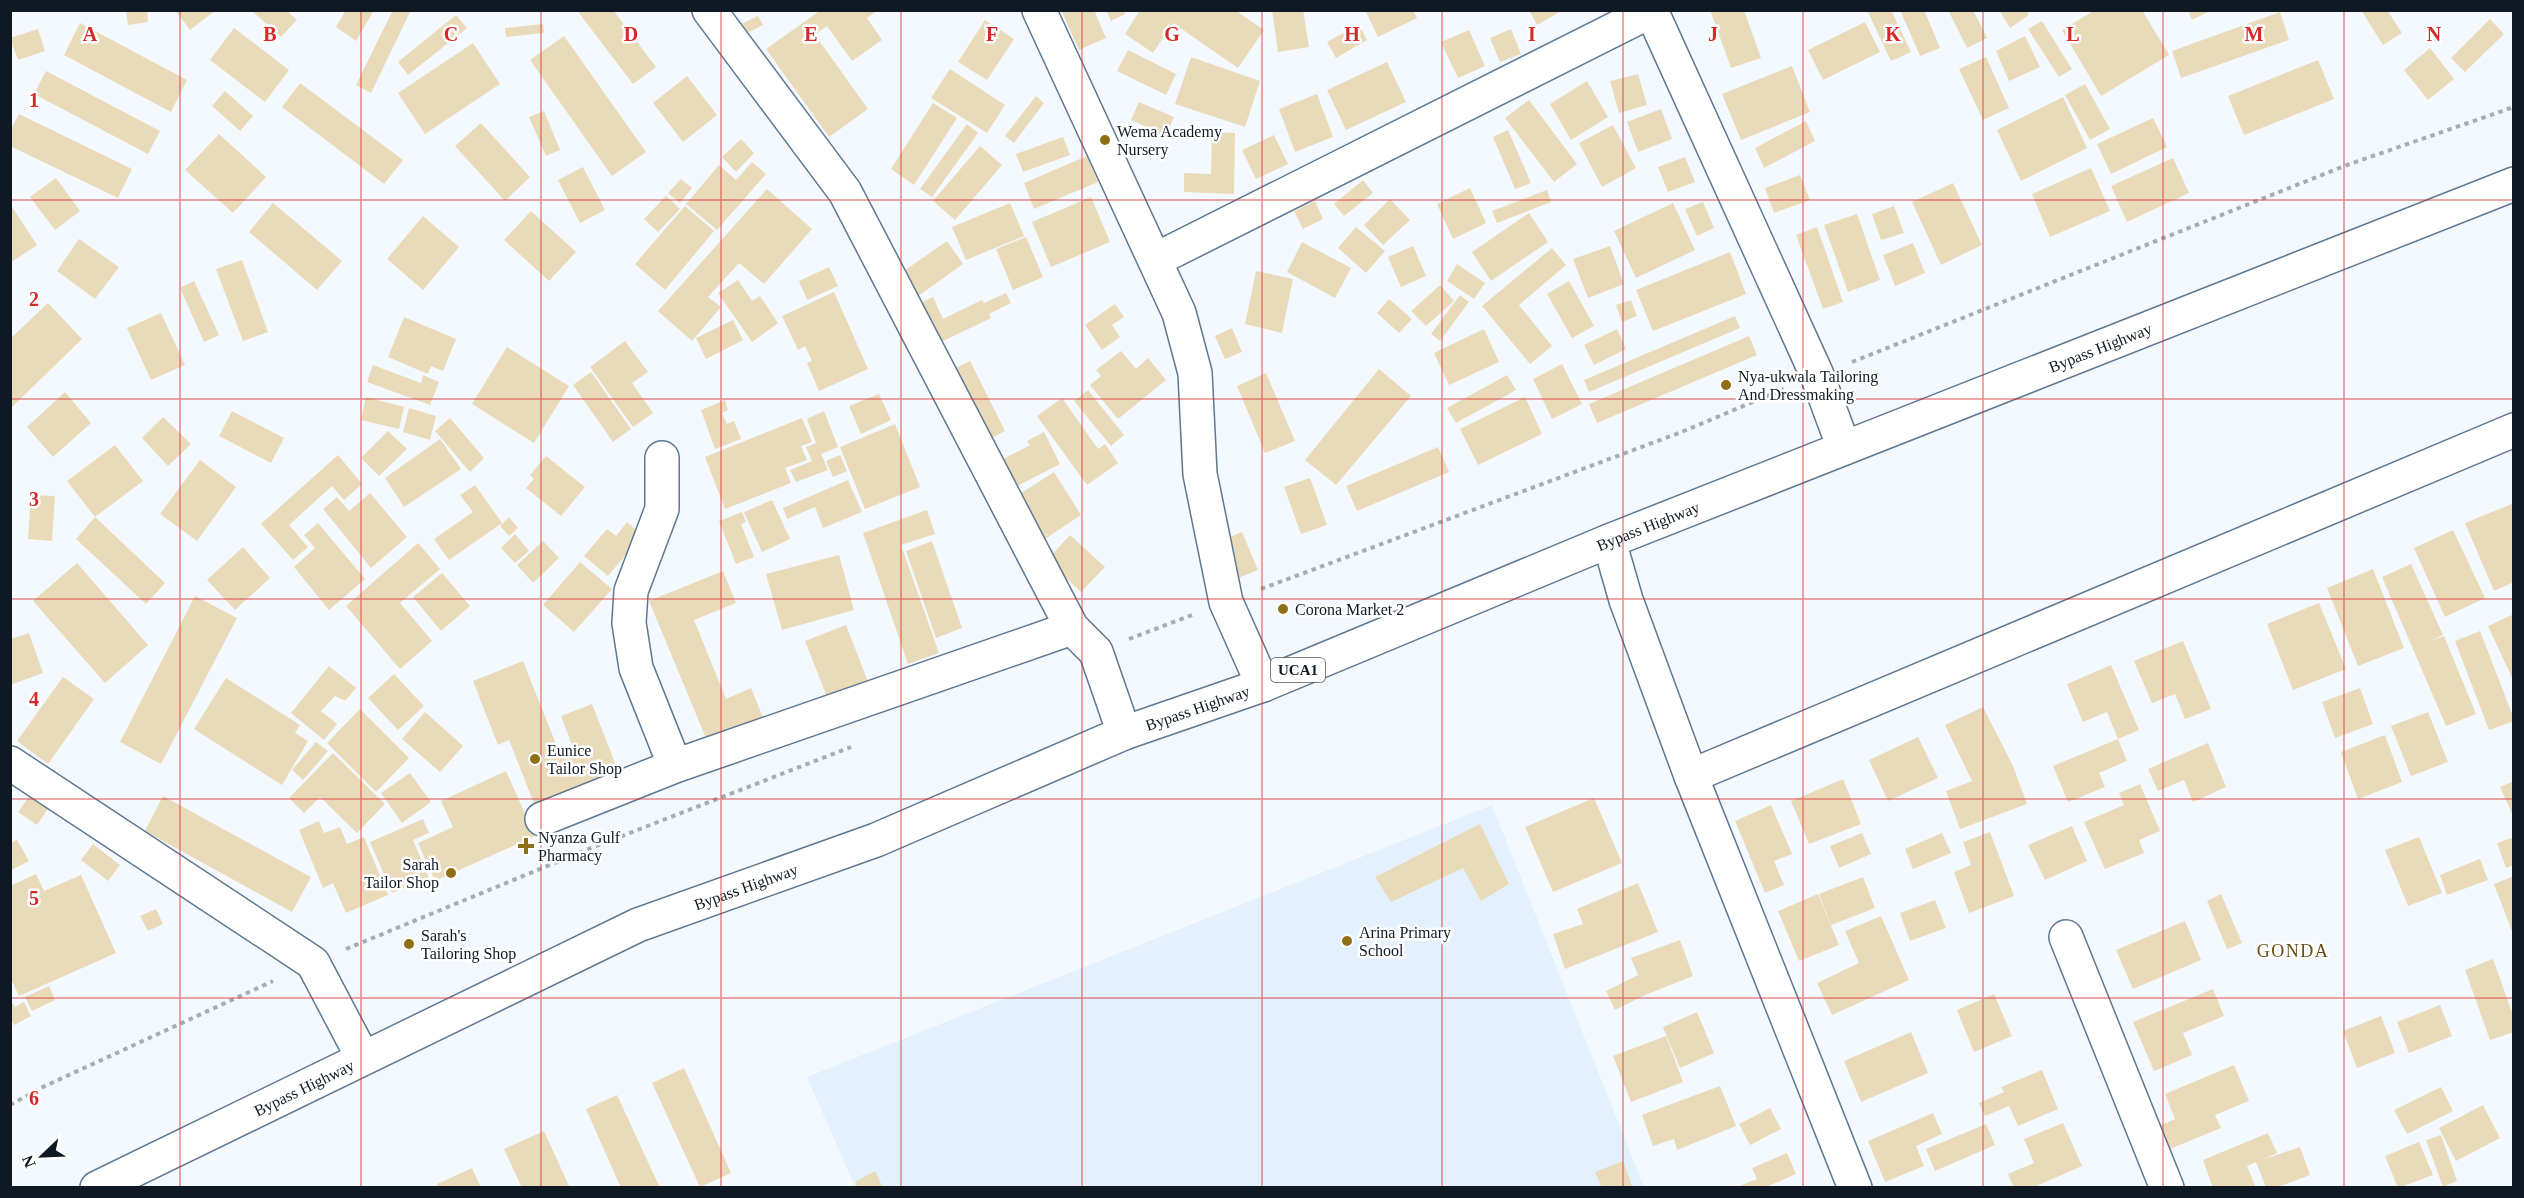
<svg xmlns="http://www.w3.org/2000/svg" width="2524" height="1198" font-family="'Times New Roman',serif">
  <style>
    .built { fill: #e3f1fe }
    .building { fill: #e9dbb9 }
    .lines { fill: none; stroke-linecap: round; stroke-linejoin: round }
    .minor-casing { stroke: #5f7890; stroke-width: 36 }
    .tertiary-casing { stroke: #5f7890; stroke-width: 36 }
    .primary-casing { stroke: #5f7890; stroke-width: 36 }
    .path { stroke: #a6adb4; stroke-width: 4; stroke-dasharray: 4.5 4.5; stroke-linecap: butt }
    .minor { stroke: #fff; stroke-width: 33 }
    .tertiary { stroke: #fff; stroke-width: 33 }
    .primary { stroke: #fff; stroke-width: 33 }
    .grid { fill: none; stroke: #d62828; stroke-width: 1.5; stroke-opacity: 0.55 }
    .poi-dot { fill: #8e6f13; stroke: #fff; stroke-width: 2 }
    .labels { text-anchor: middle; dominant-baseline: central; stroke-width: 5; stroke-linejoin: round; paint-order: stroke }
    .shield { fill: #fff; stroke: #575e65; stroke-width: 1.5 }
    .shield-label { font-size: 15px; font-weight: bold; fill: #0f1923 }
    .poi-label { font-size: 16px; fill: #0f1923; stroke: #fff; text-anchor: start }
    .street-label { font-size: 16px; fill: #0f1923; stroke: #fff }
    .neighbourhood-label { font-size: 18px; letter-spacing: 1.5px; fill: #634d11; stroke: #fff }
    .grid-label { font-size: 20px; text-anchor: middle; font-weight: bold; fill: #d62828; stroke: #fff; stroke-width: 5; stroke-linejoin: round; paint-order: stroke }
  </style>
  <rect width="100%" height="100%" fill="#f4f9ff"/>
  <path class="built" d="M1492 805 1644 1187H855L807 1077Z"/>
  <path class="building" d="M126 10H147L148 22 128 25Z
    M175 10H216L190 30Z
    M251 10H286L297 20 281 37Z
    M346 10H374L356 41 336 27Z
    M393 10H411L371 93 356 85Z
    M582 10H613L656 67 633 84 579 13Z
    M821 10H878L867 18 882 40 852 61 827 26 815 35 868 109 829 137 766 49Z
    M1061 10H1094L1106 38 1079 50Z
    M1106 10H1123L1125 14 1111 21Z
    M1140 10H1235L1264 30 1238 68 1173 23 1153 53 1125 34Z
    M1272 10H1303L1309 47 1278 52Z
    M1365 10H1413L1417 18 1378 37Z
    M1529 10H1563L1537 25Z
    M1710 10H1744L1761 58 1731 68Z
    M1867 10H1891L1911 52 1891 61Z
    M1900 10H1924L1940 48 1920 56Z
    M1948 10H1973L1987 38 1967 48Z
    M1999 10H2026L2029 15 2010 28Z
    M2095 10H2142L2169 55 2101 96 2062 30Z
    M2188 10H2212L2192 20Z
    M2361 10H2387L2402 33 2383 45Z
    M2280 12 2289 40 2181 78 2172 51Z
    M456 15 467 28 408 75 398 62Z
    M758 16 763 25 740 37 735 27Z
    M2490 19 2504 34 2465 72 2451 58Z
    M985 20 1014 39 987 80 958 62Z
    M2042 21 2072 69 2059 77 2028 29Z
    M1865 22 1880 52 1823 80 1808 50Z
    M80 23 187 80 171 112 64 55Z
    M543 24 544 33 506 37 505 28Z
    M1359 24 1367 40 1336 58 1327 42Z
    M234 28 289 70 265 102 210 60Z
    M38 29 45 51 18 60 10 38Z
    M1511 29 1521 54 1500 62 1490 38Z
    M1469 30 1485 66 1458 78 1441 42Z
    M564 36 646 152 612 176 530 60Z
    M2025 36 2040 67 2009 81 1996 51Z
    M473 43 500 84 425 134 398 93Z
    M2430 48 2454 79 2428 100 2404 70Z
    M1128 50 1176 74 1166 95 1117 71Z
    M1191 57 1260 81 1245 127 1175 104Z
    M1986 57 2009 108 1983 120 1959 69Z
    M2318 60 2334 99 2244 135 2228 96Z
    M1387 62 1406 102 1346 130 1327 90Z
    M1792 66 1810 112 1741 140 1722 94Z
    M950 69 1005 105 987 133 931 98Z
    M46 71 160 131 148 154 34 94Z
    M1638 74 1647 105 1619 113 1610 81Z
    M687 76 717 115 683 142 653 103Z
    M1587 81 1608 117 1571 140 1550 104Z
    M300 83 403 160 384 184 282 107Z
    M2085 84 2110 129 2090 140 2065 95Z
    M225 91 253 116 240 131 212 106Z
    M1317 94 1333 137 1295 152 1279 109Z
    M1036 96 1044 103 1014 143 1005 136Z
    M2063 97 2087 148 2021 181 1997 130Z
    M1529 100 1577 164 1554 182 1505 118Z
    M1139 102 1174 117 1166 136 1131 120Z
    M933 103 957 118 914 185 891 169Z
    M1661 109 1672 139 1638 152 1627 122Z
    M544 111 560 150 546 156 529 117Z
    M19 114 132 169 118 198 10 146V131Z
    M2153 118 2167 147 2111 174 2097 144Z
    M1806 121 1815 141 1764 168 1755 148Z
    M481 123 530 177 505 201 455 146Z
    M967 124 978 133 932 197 920 189Z
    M1613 125 1636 168 1602 187 1579 143Z
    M1508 130 1531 183 1515 189 1493 137Z
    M1212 132 1235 133 1234 194 1184 192V173L1211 174Z
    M219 134 266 177 233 213 185 170Z
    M1274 135 1288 164 1256 179 1242 150Z
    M1063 137 1070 155 1023 172 1016 154Z
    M741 139 754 153 736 172 722 157Z
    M980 146 1002 165 955 220 933 201Z
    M1087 156 1098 182 1034 209 1024 183Z
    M1685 157 1695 182 1668 192 1658 167Z
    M2173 158 2189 193 2127 222 2111 186Z
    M752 162 766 174 717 230 686 204 719 165 736 180Z
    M583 167 605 210 580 223 558 180Z
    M2091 168 2110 211 2050 237 2032 194Z
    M1800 175 1810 200 1774 213 1765 188Z
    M56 178 80 211 55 230 30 197Z
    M681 179 692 188 680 203 668 193Z
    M1363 180 1373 193 1344 216 1334 204Z
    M1953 183 1982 245 1941 265 1912 202Z
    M1470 188 1486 223 1453 239 1437 204Z
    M767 189 812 229 764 284 739 263 708 297 721 307 692 341 658 311Z
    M1547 190 1551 202 1497 223 1492 211Z
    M666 196 680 209 658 232 644 219Z
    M1091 197 1110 242 1051 267 1032 222Z
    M1390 199 1410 220 1383 245 1364 225Z
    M1315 201 1323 219 1303 229 1294 211Z
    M1703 202 1714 228 1697 236 1685 209Z
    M273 203 342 261 317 290 249 232Z
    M1010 203 1024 236 966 260 952 227Z
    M1673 203 1695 250 1636 278 1614 231Z
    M10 204 37 245 10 263Z
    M685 206 714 231 665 290 635 264Z
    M1894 206 1904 233 1881 240 1872 214Z
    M531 211 576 252 549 281 504 240Z
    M1529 213 1548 242 1491 281 1472 252Z
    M1857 214 1880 280 1848 292 1824 225Z
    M423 216 459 247 423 290 387 259Z
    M1356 227 1385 251 1366 273 1338 248Z
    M1817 227 1843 302 1823 309 1796 235Z
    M1026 237 1043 277 1013 290 996 249Z
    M79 239 119 267 95 299 57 271Z
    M947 241 963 264 914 299 898 275Z
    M1302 242 1351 268 1335 298 1287 272Z
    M1913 243 1925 273 1895 286 1883 255Z
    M1413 246 1426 276 1401 287 1388 257Z
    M1610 246 1624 284 1588 298 1573 259Z
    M1552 248 1566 265 1519 305 1552 346 1530 364 1482 306Z
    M1730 252 1746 294 1653 331 1636 290Z
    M242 260 268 332 243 341 216 269Z
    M1457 264 1485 283 1474 299 1447 281Z
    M829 267 838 286 807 300 799 281Z
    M1256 271 1293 279 1282 333 1245 324Z
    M738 280 752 301 760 296 778 323 752 342 718 293Z
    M194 281 219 335 204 342 180 288Z
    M1569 281 1594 326 1572 338 1547 294Z
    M1440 285 1454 301 1426 326 1411 311Z
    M834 292 868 369 819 391 807 363 812 361 805 346 798 350 782 316Z
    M1006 293 1011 303 989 314 991 318 937 344 918 304 933 297 943 319 982 300 984 303Z
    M1460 295 1469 302 1440 341 1431 334Z
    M1389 299 1412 319 1399 333 1377 313Z
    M1631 300 1637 316 1622 322 1616 305Z
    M48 303 82 339 10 409V339Z
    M1115 304 1124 317 1112 325 1120 337 1102 350 1085 325Z
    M161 313 185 365 151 380 127 328Z
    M1735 316 1740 328 1589 392 1584 380Z
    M404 317 456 339 443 371 431 366 428 374 388 357Z
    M733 320 743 340 706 359 696 338Z
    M1232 328 1242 352 1225 359 1215 336Z
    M1484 329 1499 362 1449 385 1434 353Z
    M1617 329 1626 349 1594 365 1584 345Z
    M1749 336 1757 355 1597 423 1589 404Z
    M625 341 648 372 632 383 653 413 633 427 590 367Z
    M507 347 569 386 534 443 472 404Z
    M1121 351 1136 369 1148 358 1166 380 1118 419 1090 385 1101 376 1096 370Z
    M970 361 1005 431 986 441 951 370Z
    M1562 364 1582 404 1552 419 1533 379Z
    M373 365 421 383 423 375 439 382 430 405 367 382Z
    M1379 369 1411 396 1336 485 1305 460Z
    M591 372 631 429 613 442 573 385Z
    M1266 373 1295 441 1265 453 1237 386Z
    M1507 375 1516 390 1456 423 1447 408Z
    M1088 390 1124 435 1111 446 1074 401Z
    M65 392 91 423 53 457 27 427Z
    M879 394 891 420 861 434 849 406Z
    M366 397 404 407 399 429 361 420Z
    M1525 397 1542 434 1478 465 1460 429Z
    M1062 398 1098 449 1105 444 1118 463 1087 485 1037 416Z
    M725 400 728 410 722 413 727 424 734 421 741 439 715 449 701 410Z
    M409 408 436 416 430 440 403 432Z
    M232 411 284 438 271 463 219 436Z
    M824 411 838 447 821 454 828 470 796 482 790 470 812 461 806 447 816 443 807 419Z
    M163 417 191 444 168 466 142 438Z
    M450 418 484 458 470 472 435 431Z
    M802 418 812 442 801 446 807 460 785 468 791 483 725 509 705 457Z
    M895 424 920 487 865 509 840 447Z
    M388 431 407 449 379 476 361 458Z
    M1044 432 1060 464 1008 491 994 464 1030 445 1027 441Z
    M440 439 461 469 404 507 385 478Z
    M115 445 143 481 95 517 67 481Z
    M1438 447 1449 472 1357 511 1346 486Z
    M338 455 362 484 344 500 332 486 289 525 308 547 293 560 261 524Z
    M840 455 847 471 833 477 826 461Z
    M546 456 585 487 561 516 526 488 534 479 530 475Z
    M200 460 236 487 197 541 160 514Z
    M1054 472 1081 515 1036 545 1009 501Z
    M1310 478 1327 525 1301 534 1284 487Z
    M848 480 862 512 823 528 815 507 787 519 783 508Z
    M475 485 502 523 449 560 434 539 473 512 460 495Z
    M370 493 407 537 371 568 323 509 337 497 349 511Z
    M31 495 55 496 52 541 28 539Z
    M772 500 790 539 762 552 744 512Z
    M2514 503V582L2494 591 2465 523Z
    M927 510 935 534 901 545 939 653 908 664 863 533Z
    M742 512 746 522 741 524 754 557 736 564 719 521Z
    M95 517 165 583 146 604 76 539Z
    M509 517 518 528 509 536 500 526Z
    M627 522 642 535 608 576 584 556 607 529 616 536Z
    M318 523 365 579 329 610 294 567 315 548 304 535Z
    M2453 530 2485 598 2445 617 2414 548Z
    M1242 532 1258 570 1231 581 1215 543Z
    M515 534 529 551 515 563 501 548Z
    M1070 535 1105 567 1081 592 1047 560Z
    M543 541 559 558 533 583 517 565Z
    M932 541 962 628 936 638 906 551Z
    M418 543 440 569 400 603 432 641 400 669 346 606Z
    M243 547 270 578 235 610 207 580Z
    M839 555 854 610 782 630 766 574Z
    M580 562 612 589 574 632 543 605Z
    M77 563 148 645 105 683 33 601Z
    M2411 564 2443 635 2428 642 2444 636 2476 714 2446 726 2382 577Z
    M2373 569 2404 648 2358 666 2327 588Z
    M723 571 736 603 694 620 726 699 751 688 764 720 708 743 649 601Z
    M442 573 470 606 441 631 413 597Z
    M195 596 237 618 161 764 120 742Z
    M2319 603 2346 669 2293 690 2267 624Z
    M2514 614V682L2488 626Z
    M846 625 872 692 831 707 805 641Z
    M2480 631 2514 719V721L2489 730 2455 641Z
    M29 633 43 673 10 685V639Z
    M2183 641 2211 709 2185 719 2175 694 2152 703 2134 661Z
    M523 661 560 754 573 748 561 716 592 704 623 783 539 816 509 740 498 745 473 681Z
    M2111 665 2139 730 2118 739 2107 712 2083 722 2067 684Z
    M329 666 356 688 345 701 335 696 321 711 337 724 324 740 291 713Z
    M394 674 424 706 398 730 368 698Z
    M63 677 94 699 48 764 17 741Z
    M226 678 300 725 295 733 308 741 282 785 194 729Z
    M2360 688 2373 724 2335 738 2322 702Z
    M1983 707 2013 766 2027 804 1960 829 1946 791 1972 781 1945 725Z
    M360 709 409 758 376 792 327 743Z
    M425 712 463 746 440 772 402 739Z
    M2428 712 2448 762 2411 776 2391 726Z
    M2385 735 2402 782 2358 799 2341 752Z
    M1918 737 1938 778 1888 801 1869 760Z
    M2118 739 2127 761 2099 773 2105 787 2068 802 2053 766Z
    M316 742 328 751 303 780 292 770Z
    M2208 743 2226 787 2193 802 2184 780 2158 791 2148 769Z
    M333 753 385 804 357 833 320 797 304 813 289 798Z
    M506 771 535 836 435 881 418 843 453 827 441 801Z
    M410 773 431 802 402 823 381 793Z
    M1843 779 1861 824 1809 844 1791 801Z
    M2514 781V818L2500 787Z
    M2140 784 2160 831 2139 840 2144 853 2105 869 2084 822 2124 805 2119 793Z
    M163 796 311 877 292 912 145 831Z
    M29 797 48 809 37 825 18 812Z
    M1594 798 1622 863 1553 892 1525 827Z
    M1771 805 1792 854 1774 861 1784 885 1765 893 1735 821Z
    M423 819 429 833 413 840 429 878 392 893 370 842Z
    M319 821 324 833 340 827 347 844 364 837 388 895 346 913 333 883 323 888 299 830Z
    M1480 824 1509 884 1481 901 1463 868 1391 902 1375 877Z
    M2072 826 2087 861 2045 880 2028 845Z
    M1990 832 2014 896 1969 913 1954 872 1971 865 1963 842Z
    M1862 833 1871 854 1839 868 1830 846Z
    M1942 833 1951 853 1913 869 1905 849Z
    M2419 837 2442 893 2408 906 2385 850Z
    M2514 837V865L2506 868 2497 843Z
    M17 840 29 861 10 871V843Z
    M93 844 120 865 108 881 81 860Z
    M2480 859 2488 880 2447 895 2440 875Z
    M36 874 44 891 81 875 116 953 19 996 10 977V886Z
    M2514 876V934H2513L2494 884Z
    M1863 877 1875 908 1831 925 1819 894Z
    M1638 883 1658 932 1565 969 1553 934 1583 924 1577 909Z
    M1818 894 1839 945 1799 961 1778 911Z
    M2221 894 2242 943 2227 949 2207 901Z
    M1935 900 1946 928 1910 941 1900 913Z
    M156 909 163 924 148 931 140 916Z
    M1881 916 1909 980 1832 1015 1817 983 1859 963 1845 931Z
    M2185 921 2201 960 2133 989 2116 950Z
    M1680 940 1693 976 1645 995 1615 1010 1606 991 1638 975 1631 958Z
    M2493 959 2514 1018V1032L2490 1040 2465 970Z
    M49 986 55 1000 32 1011 25 997Z
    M2213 989 2224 1016 2183 1033 2192 1055 2154 1071 2133 1022Z
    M1994 994 2012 1036 1974 1052 1957 1010Z
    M10 999 15 1007 24 1002 31 1016 14 1025 10 1017Z
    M2440 1005 2452 1036 2409 1053 2397 1022Z
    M1697 1012 1714 1053 1680 1068 1663 1027Z
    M2381 1016 2395 1053 2357 1068 2343 1031Z
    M1911 1032 1928 1073 1861 1102 1844 1061Z
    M1666 1036 1683 1082 1631 1102 1613 1056Z
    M2234 1065 2249 1101 2215 1115 2221 1128 2165 1151 2155 1128 2175 1119 2165 1094Z
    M684 1068 731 1173 700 1187 652 1083Z
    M2042 1070 2058 1109 2018 1126 2009 1106 1985 1116 1979 1103 2004 1092 2001 1087Z
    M1720 1086 1736 1126 1677 1150 1674 1139 1653 1146 1642 1115Z
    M2441 1087 2453 1111 2407 1134 2394 1110Z
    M617 1095 660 1188H621L586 1109Z
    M2483 1105 2500 1138 2456 1161 2439 1128Z
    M1770 1108 1781 1129 1750 1145 1739 1124Z
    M1933 1113 1942 1134 1916 1146 1924 1166 1885 1182 1868 1141Z
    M2063 1123 2082 1166 2032 1188H2014L2008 1174 2034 1163 2024 1139Z
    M1986 1124 1995 1145 1935 1171 1926 1149Z
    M544 1131 570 1188H522L504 1149Z
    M2268 1133 2277 1153 2262 1160 2300 1147 2310 1175 2275 1188H2266L2256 1162 2247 1166 2256 1188H2213L2203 1160Z
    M2441 1135 2457 1181 2443 1187 2426 1140Z
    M2419 1142 2433 1175 2398 1188 2385 1156Z
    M1787 1153 1796 1174 1764 1188 1737 1187 1757 1179 1752 1168Z
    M1623 1161 1633 1188H1602L1595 1172Z
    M472 1168 481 1188H438L437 1184Z
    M875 1171 883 1188H858L855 1182Z"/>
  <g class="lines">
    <g class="minor-casing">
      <path id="minor" d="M709 10 845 192 1072 628 1096 652 1124 733
        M1039 10 1179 313 1195 373 1200 474 1226 602 1263 685
        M1651 10 1817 375 1844 448
        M1155 260 1651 11
        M662 458V509L631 591 629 623 636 668 675 766
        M10 763 313 963 363 1058
        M1691 776 2514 430
        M542 819 675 766 1072 628
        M2066 937 2167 1188"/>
    </g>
    <g class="tertiary-casing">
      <path id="tertiary" d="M1609 541 1626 600 1691 776 1855 1188"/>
    </g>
    <g class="primary-casing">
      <g id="primary">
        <path id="s1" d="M97 1188 638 925 876 840 1124 733 1263 685 1609 541 2514 184"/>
      </g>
    </g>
    <path class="path" d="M1852 362 2347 165 2514 107
      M1261 589 1679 433 1784 389
      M1129 639 1192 615
      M346 949 591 848 851 747
      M10 1105 45 1086 273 981"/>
    <use href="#minor" class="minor"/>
    <use href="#tertiary" class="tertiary"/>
    <use href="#primary" class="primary"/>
  </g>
  <path class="grid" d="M180 10V1188M361 10V1188M541 10V1188M721 10V1188M901 10V1188M1082 10V1188M1262 10V1188M1442 10V1188M1623 10V1188M1803 10V1188M1983 10V1188M2163 10V1188M2344 10V1188M10 200H2514M10 399H2514M10 599H2514M10 799H2514M10 998H2514"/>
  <g class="poi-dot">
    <circle cx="1105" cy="140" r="6"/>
    <circle cx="1726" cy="385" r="6"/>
    <circle cx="1283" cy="609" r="6"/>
    <circle cx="535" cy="759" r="6"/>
    <path d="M523 837h6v6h6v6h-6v6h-6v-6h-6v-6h6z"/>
    <circle cx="451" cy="873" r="6"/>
    <circle cx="1347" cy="941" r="6"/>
    <circle cx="409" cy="944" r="6"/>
  </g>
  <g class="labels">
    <rect class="shield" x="1271" y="658" width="54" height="24" rx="4.5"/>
    <g class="shield-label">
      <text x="1298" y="670">UCA1</text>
    </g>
    <g class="poi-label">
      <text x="1117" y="131">Wema Academy<tspan x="1117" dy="18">Nursery</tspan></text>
      <text x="1738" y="376">Nya-ukwala Tailoring<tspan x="1738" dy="18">And Dressmaking</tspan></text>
      <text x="1295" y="609">Corona Market 2</text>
      <text x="547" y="750">Eunice<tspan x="547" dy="18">Tailor Shop</tspan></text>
      <text x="538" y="837">Nyanza Gulf<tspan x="538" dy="18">Pharmacy</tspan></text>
      <text x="439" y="864" text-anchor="end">Sarah<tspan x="439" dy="18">Tailor Shop</tspan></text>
      <text x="1359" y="932">Arina Primary<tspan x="1359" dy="18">School</tspan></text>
      <text x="421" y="935">Sarah's<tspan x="421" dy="18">Tailoring Shop</tspan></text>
    </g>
    <g class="street-label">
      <text stroke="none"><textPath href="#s1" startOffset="2174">Bypass Highway</textPath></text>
      <text stroke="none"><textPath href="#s1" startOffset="1688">Bypass Highway</textPath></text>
      <text stroke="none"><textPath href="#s1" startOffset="1202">Bypass Highway</textPath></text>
      <text stroke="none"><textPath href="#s1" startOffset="716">Bypass Highway</textPath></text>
      <text stroke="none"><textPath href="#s1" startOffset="230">Bypass Highway</textPath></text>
    </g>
    <g class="neighbourhood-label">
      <text x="2293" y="951">GONDA</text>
    </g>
  </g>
  <g class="grid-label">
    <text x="90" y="41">A</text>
    <text x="270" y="41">B</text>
    <text x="451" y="41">C</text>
    <text x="631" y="41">D</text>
    <text x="811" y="41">E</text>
    <text x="992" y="41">F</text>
    <text x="1172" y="41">G</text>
    <text x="1352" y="41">H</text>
    <text x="1532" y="41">I</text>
    <text x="1713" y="41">J</text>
    <text x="1893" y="41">K</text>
    <text x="2073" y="41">L</text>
    <text x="2254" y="41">M</text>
    <text x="2434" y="41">N</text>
    <text x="34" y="107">1</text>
    <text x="34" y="306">2</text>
    <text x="34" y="506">3</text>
    <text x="34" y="706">4</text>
    <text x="34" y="905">5</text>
    <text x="34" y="1105">6</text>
  </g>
  <rect width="2524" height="1198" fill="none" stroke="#0f1923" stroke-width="24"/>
  <g transform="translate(42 1156) rotate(247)" stroke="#ffffff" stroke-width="4.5" paint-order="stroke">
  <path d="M0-4.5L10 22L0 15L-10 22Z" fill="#0f1923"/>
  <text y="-9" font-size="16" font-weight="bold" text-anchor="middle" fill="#0f1923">N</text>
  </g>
</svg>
